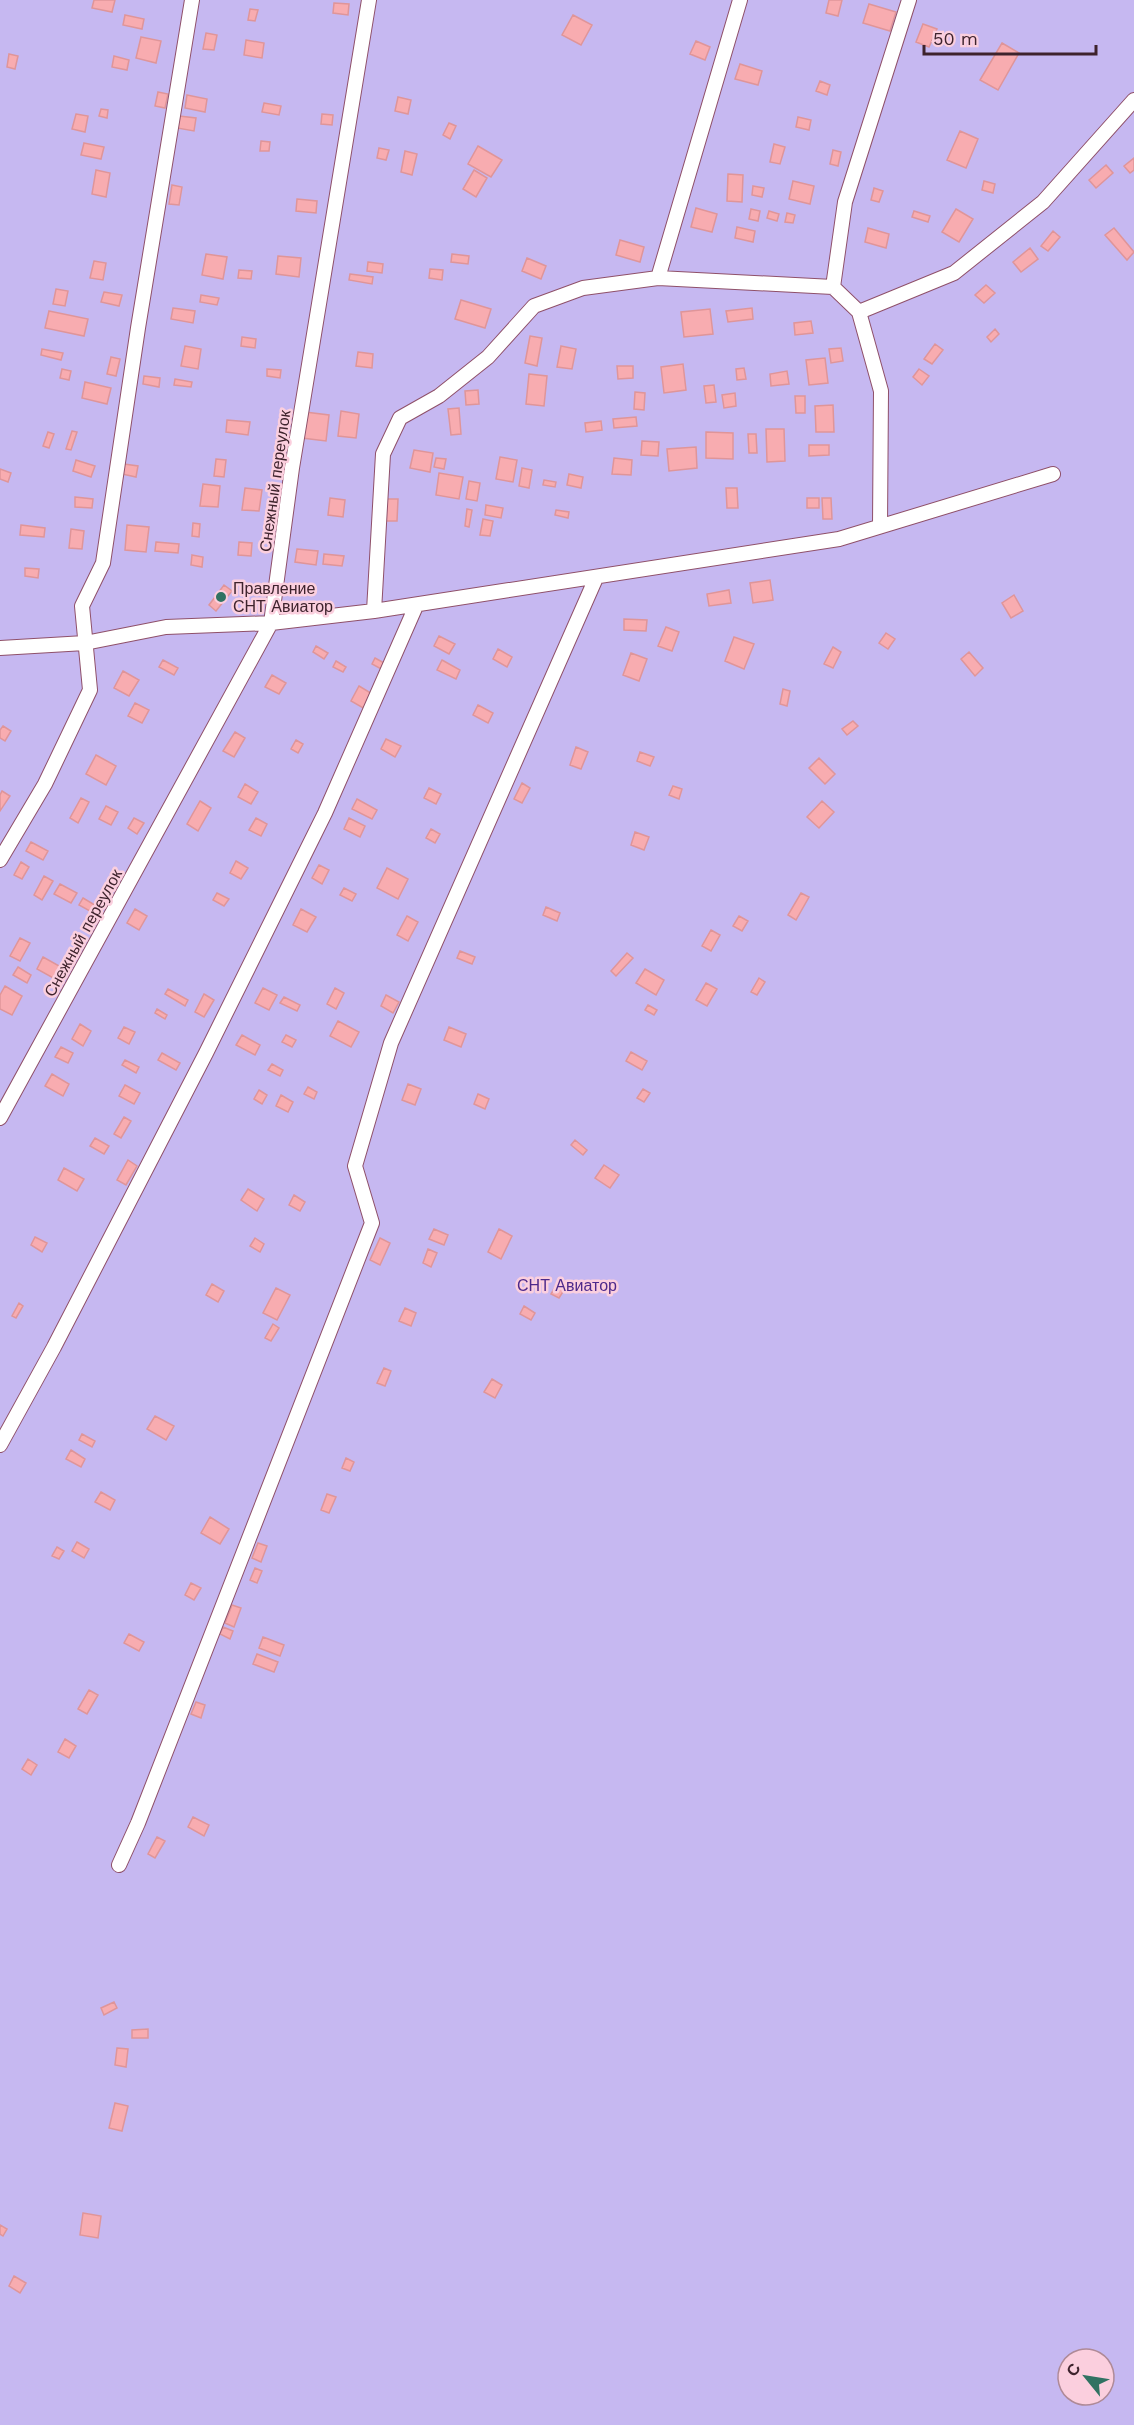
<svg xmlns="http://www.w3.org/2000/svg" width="1134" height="2425" font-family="'Work Sans',sans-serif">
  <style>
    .green { fill: #c6b8f1; fill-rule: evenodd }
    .building { fill: #f8acb0; stroke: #df9599; stroke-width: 1.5 }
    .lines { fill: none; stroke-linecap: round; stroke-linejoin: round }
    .service-casing { stroke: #8f5069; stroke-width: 16 }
    .service { stroke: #fff; stroke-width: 14 }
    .poi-dot { fill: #307262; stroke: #fbcfde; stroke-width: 2 }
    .labels { text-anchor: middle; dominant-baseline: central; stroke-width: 5; stroke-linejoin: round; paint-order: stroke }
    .street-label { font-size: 16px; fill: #3e232d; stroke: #fbcfde }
    .poi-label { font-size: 16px; fill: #3e232d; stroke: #fbcfde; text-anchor: start }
    .park-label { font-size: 16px; fill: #4d298b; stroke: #fbcfde }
  </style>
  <rect width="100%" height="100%" fill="#fbcfde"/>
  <path class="green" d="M0 0H1134V2425H0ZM1068 2359H1104V2395H1068Z"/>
  <path class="building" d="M94 0H115L112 12 92 8Z
    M829 0H842L838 16 826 13Z
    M334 3 349 4 348 15 333 13Z
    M869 4 896 12 890 31 863 23Z
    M250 9 258 10 255 21 248 20Z
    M125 15 144 19 142 29 123 25Z
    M573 15 592 25 581 45 562 35Z
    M923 24 937 29 929 47 916 42Z
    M206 33 217 35 214 50 203 49Z
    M141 37 161 41 156 63 136 58Z
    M246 40 264 43 262 58 244 55Z
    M696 41 710 47 705 60 690 54Z
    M1002 43 1019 53 998 90 980 80Z
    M9 54 18 56 15 69 7 67Z
    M114 56 129 60 127 70 112 67Z
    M740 64 762 71 758 85 735 79Z
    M820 81 830 85 827 95 816 91Z
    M158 92 168 94 165 108 155 106Z
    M187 95 207 99 205 112 185 108Z
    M398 97 411 100 408 114 395 111Z
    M264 103 281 106 279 115 262 112Z
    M101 109 108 110 107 118 99 116Z
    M76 114 88 116 85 132 72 129Z
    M322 114 333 115 332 125 321 124Z
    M179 116 196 118 194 131 177 128Z
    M798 117 811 120 809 130 796 127Z
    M449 123 456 126 450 139 443 135Z
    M960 131 978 139 966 168 947 160Z
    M261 141 270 142 269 151H260Z
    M84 143 104 147 101 159 81 155Z
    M774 144 785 147 780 164 770 162Z
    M478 146 502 160 491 177 468 164Z
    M379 148 389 150 386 160 377 158Z
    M833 150 841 152 838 166 830 164Z
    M405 151 417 154 412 175 401 172Z
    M1134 158V170L1130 173 1124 166Z
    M1106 165 1113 173 1096 188 1089 180Z
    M96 170 110 173 106 197 92 194Z
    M474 170 487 178 476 197 463 189Z
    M728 174 743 175 742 202 727 201Z
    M793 181 814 186 810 204 789 199Z
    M984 181 995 184 993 193 982 190Z
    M172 185 182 187 179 205 169 204Z
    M753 186 764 188 762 197 752 195Z
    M874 188 883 191 879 202 871 200Z
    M297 199 317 201 316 213 296 211Z
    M696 208 717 214 712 232 691 227Z
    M751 209 760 211 758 221 749 219Z
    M956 209 973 219 959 242 942 232Z
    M769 211 779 214 777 221 767 218Z
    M914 211 930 216 928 222 912 217Z
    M787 213 795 215 793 223 785 222Z
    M737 227 755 231 753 242 735 238Z
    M868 228 889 234 886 248 865 242Z
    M1114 228 1134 252 1127 260 1105 235Z
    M1053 231 1060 237 1048 251 1041 246Z
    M620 240 644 247 640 262 616 255Z
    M1030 248 1038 259 1021 272 1013 262Z
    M206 254 227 257 223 279 202 275Z
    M452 254 469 256 468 264 451 262Z
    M278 256 301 258 299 277 276 274Z
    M527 258 546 266 541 279 522 271Z
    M94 261 106 263 103 280 90 278Z
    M368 262 383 264 382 273 367 271Z
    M430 269 443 270 442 280 429 278Z
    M239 270 252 271 251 279 238 278Z
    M350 274 373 277 372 284 349 280Z
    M986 285 995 293 984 303 975 295Z
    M56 289 68 291 65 306 53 304Z
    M104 292 122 295 119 306 101 302Z
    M201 295 219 298 217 305 200 302Z
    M461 300 491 309 485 328 455 319Z
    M173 308 195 311 193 323 171 319Z
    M752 308 753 319 728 322 726 311Z
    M710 309 713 334 684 337 681 312Z
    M49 311 88 319 84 336 45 328Z
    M811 321 813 333 795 335 794 323Z
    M995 329 999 334 991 342 987 337Z
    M530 336 542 338 537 366 525 363Z
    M242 337 256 339 255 348 241 346Z
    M935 344 943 350 932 364 924 359Z
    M185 346 201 349 198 369 181 366Z
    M561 346 576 349 572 369 557 367Z
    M841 348 843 361 831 363 829 349Z
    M42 349 63 353 61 360 41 355Z
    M358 352 373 354 372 368 356 366Z
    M111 357 120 359 116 376 107 374Z
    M825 358 828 383 809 385 806 360Z
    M683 364 686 390 664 393 661 367Z
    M617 366H633V378L618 379Z
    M744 368 746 379 737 380 736 369Z
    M62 369 71 371 69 380 60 378Z
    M267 369 281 370 280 378 267 376Z
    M919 369 929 376 922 385 913 377Z
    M787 371 789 384 771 386 770 374Z
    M529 374 547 376 544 406 526 404Z
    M144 376 160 378 159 387 143 384Z
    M175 379 192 382 191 387 174 385Z
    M85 382 111 388 107 404 82 398Z
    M714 385 716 402 706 403 704 386Z
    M478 390 479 404 466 405 465 391Z
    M635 392 645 393 644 410 634 409Z
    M735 393 736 406 724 408 722 395Z
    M795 396H805V413H796Z
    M833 405 834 432H816L815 406Z
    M459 408 461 434 451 435 448 409Z
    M341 411 359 414 356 438 338 436Z
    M305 412 329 415 326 441 302 438Z
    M636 417 637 426 614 428 613 419Z
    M227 420 250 422 248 435 226 432Z
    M601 421 602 430 586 432 585 423Z
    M766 429H784L785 461 767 462Z
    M72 431 77 432 71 450 66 449Z
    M48 432 54 434 49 448 43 446Z
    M706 432 733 433V459L706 458Z
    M748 434H756L757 453H749Z
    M642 441 659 442 658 456 641 455Z
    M809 445H829V455L809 456Z
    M696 447 697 468 669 471 667 449Z
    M414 450 433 453 430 472 410 468Z
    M500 457 517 460 513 482 496 479Z
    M436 458 446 459 444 469 434 467Z
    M614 458 632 460 631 475 612 474Z
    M216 459 226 460 224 477 214 476Z
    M76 460 95 466 91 477 73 471Z
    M124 464 138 466 136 477 122 474Z
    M522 468 532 470 529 488 519 486Z
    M0 469 11 473 8 482 0 479Z
    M439 473 463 477 459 499 436 495Z
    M569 474 583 477 581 488 567 485Z
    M544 480 556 482 555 487 543 485Z
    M469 481 480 483 477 501 466 499Z
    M203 484 220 486 218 507 200 506Z
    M245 488 262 490 259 511 242 510Z
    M726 488H737L738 508H727Z
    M75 497 93 499 92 508 75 507Z
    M330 498 345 500 343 517 328 515Z
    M807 498H819V508H807Z
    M822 498H831L832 519H823Z
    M384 499H398L397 521H384Z
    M486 505 503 508 501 518 485 515Z
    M467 509 472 510 469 527 465 526Z
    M556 510 569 512 568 518 555 515Z
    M483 519 493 521 490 536 480 535Z
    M193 523 200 524 199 537 192 536Z
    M21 525 45 528 44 537 20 535Z
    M127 525 149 527 146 552 125 550Z
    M71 529 84 531 82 549 69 548Z
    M156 542 179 544 178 553 155 551Z
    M239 542 252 543 251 556 238 555Z
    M297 549 318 551 316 565 295 562Z
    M324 554 344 556 342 566 323 564Z
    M192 555 203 557 202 567 191 565Z
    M25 568 39 569 38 578 25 576Z
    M770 580 773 600 753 603 750 583Z
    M224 585 232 591 216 611 209 605Z
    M729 590 731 603 709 606 707 594Z
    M1014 595 1023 611 1011 618 1002 603Z
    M624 619 647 620 646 631 624 630Z
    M666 627 679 632 672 651 658 646Z
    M886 633 895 639 888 649 879 643Z
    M439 636 455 644 449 654 434 646Z
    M734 637 754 644 744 669 725 661Z
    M316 646 328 653 324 659 313 652Z
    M833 647 841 652 833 668 824 664Z
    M498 649 512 657 507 667 493 659Z
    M969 652 983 668 975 676 961 659Z
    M631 653 647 659 639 681 623 675Z
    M375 658 386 664 383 670 372 664Z
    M163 660 178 668 174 675 159 667Z
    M442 660 460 670 456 679 437 670Z
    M336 661 346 667 343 672 333 667Z
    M123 671 139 680 129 696 114 688Z
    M272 675 286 683 279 694 265 687Z
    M359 686 374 695 365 709 351 701Z
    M783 689 790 691 787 706 780 704Z
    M135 703 149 710 142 723 128 716Z
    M478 705 493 713 488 723 473 715Z
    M853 721 858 726 847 735 842 729Z
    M3 726 11 731 5 741 0 738V730Z
    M235 732 245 738 234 757 223 751Z
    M386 739 401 746 395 757 381 749Z
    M296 740 303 744 298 753 291 749Z
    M576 747 588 752 581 769 570 765Z
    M640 752 654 757 650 766 637 761Z
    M96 755 116 766 106 785 86 774Z
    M819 758 835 774 825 784 809 768Z
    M522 783 530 788 522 803 514 799Z
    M245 784 258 792 251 804 238 797Z
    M673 786 682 789 679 799 669 795Z
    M429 788 441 794 436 804 424 798Z
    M2 791 10 796 0 811V795Z
    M81 798 89 802 78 823 70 818Z
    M357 799 377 810 372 819 352 809Z
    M200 801 211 808 198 831 187 824Z
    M822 801 834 812 819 828 807 817Z
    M106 806 118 812 111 825 99 819Z
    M134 818 144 823 137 834 128 828Z
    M256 818 267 824 261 836 249 830Z
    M349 818 365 826 360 837 344 829Z
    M431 829 440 834 435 843 426 838Z
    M635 832 649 837 644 850 631 845Z
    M31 842 48 851 43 860 26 851Z
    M236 861 248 868 241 879 230 873Z
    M21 862 29 867 22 879 14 875Z
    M319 865 329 870 322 884 312 878Z
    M387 868 408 879 398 899 377 888Z
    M44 876 53 881 42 900 34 895Z
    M60 884 77 893 71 903 54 894Z
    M344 888 356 894 352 901 340 895Z
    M217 893 229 899 224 906 213 900Z
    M801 893 809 897 796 920 788 915Z
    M83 898 100 908 97 915 79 905Z
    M546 907 560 913 557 921 543 915Z
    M135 909 147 916 139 930 127 923Z
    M301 909 316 917 307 932 293 925Z
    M407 916 418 922 408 941 397 935Z
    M739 916 748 921 742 931 733 926Z
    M711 930 720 935 711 951 702 946Z
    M20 938 30 943 20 961 10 956Z
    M460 951 475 957 472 964 457 958Z
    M627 953 633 958 616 976 611 971Z
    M43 957 61 967 55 979 37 969Z
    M18 967 31 975 27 983 13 975Z
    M645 969 664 980 656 995 636 983Z
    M759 978 765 982 757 995 751 992Z
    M706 983 717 989 707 1006 696 1000Z
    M5 986 22 996 12 1015 0 1009V995Z
    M263 988 277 995 269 1010 255 1003Z
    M335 988 344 993 336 1009 327 1004Z
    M168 989 188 1000 185 1006 165 994Z
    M204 994 214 1000 204 1017 195 1012Z
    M386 995 399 1002 393 1013 381 1006Z
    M284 997 300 1005 297 1011 280 1003Z
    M648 1005 657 1010 654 1015 645 1010Z
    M157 1009 167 1015 165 1019 155 1013Z
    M338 1021 359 1032 351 1047 330 1036Z
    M80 1024 91 1031 83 1046 72 1039Z
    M124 1027 135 1032 129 1044 118 1038Z
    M449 1027 466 1034 461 1047 444 1040Z
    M242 1035 260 1045 255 1055 236 1045Z
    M286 1035 296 1040 292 1047 282 1042Z
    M61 1047 73 1053 68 1063 55 1057Z
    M631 1052 647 1061 642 1070 626 1061Z
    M162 1053 180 1063 176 1070 158 1060Z
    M125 1060 139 1067 136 1073 122 1065Z
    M272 1064 283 1070 280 1076 268 1070Z
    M52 1074 69 1084 63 1096 45 1086Z
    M408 1084 421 1089 415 1105 402 1100Z
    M125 1085 140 1093 134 1104 119 1096Z
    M308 1087 317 1092 314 1099 304 1094Z
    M643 1089 650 1093 644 1102 637 1098Z
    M259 1090 267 1095 262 1104 254 1099Z
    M478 1094 489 1099 485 1109 474 1104Z
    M281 1095 293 1102 288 1112 276 1106Z
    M124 1117 131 1121 121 1138 114 1134Z
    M95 1138 109 1146 104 1154 90 1146Z
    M575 1140 587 1150 583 1155 571 1145Z
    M128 1160 137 1166 126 1185 117 1180Z
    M604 1165 619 1175 610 1188 595 1178Z
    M64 1168 84 1179 77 1191 58 1180Z
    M248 1189 264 1199 257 1211 241 1200Z
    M294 1195 305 1202 300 1211 289 1205Z
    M434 1229 448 1235 444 1245 429 1239Z
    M499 1229 512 1236 501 1259 488 1252Z
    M35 1237 47 1243 42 1252 31 1245Z
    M255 1238 264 1244 260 1252 250 1246Z
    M380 1238 390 1243 380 1265 370 1260Z
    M428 1249 437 1253 431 1267 423 1263Z
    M558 1282 566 1287 559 1298 551 1294Z
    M212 1284 224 1291 218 1302 206 1295Z
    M276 1288 290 1295 277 1320 263 1313Z
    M19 1303 23 1306 16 1318 12 1316Z
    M524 1306 535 1313 531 1320 520 1314Z
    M405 1308 416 1313 411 1326 399 1321Z
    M273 1324 279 1328 271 1341 265 1338Z
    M384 1368 391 1371 385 1386 377 1383Z
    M492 1379 502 1385 495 1398 484 1392Z
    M155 1416 174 1426 166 1440 147 1429Z
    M82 1434 95 1441 92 1447 79 1440Z
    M71 1450 85 1459 81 1467 66 1459Z
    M346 1458 354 1462 350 1471 342 1468Z
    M101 1492 115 1500 110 1510 95 1502Z
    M327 1494 336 1497 329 1513 321 1510Z
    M210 1517 229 1529 220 1544 201 1533Z
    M77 1542 89 1549 84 1558 72 1551Z
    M258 1543 267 1546 261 1562 252 1558Z
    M57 1547 64 1551 59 1559 52 1556Z
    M255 1568 262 1571 257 1583 250 1580Z
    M191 1583 201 1588 194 1600 185 1595Z
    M232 1605 241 1608 234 1627 225 1623Z
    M223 1627 233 1631 230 1639 220 1634Z
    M129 1634 144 1642 139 1651 124 1643Z
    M263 1637 284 1645 280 1656 259 1648Z
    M257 1654 278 1662 274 1672 253 1664Z
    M89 1690 98 1695 87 1714 78 1709Z
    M196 1702 205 1705 201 1718 191 1714Z
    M65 1739 76 1746 69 1758 58 1752Z
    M28 1759 37 1765 31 1775 22 1769Z
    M193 1817 209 1825 204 1836 188 1827Z
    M157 1837 165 1841 155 1858 148 1854Z
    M114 2002 117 2008 104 2015 101 2008Z
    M148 2029V2038H132V2030Z
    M117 2048 128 2049 126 2067 115 2065Z
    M115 2103 128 2106 122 2131 109 2128Z
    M83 2213 101 2216 98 2238 80 2235Z
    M0 2225 7 2229 3 2236 0 2234Z
    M14 2276 26 2283 20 2293 9 2286Z"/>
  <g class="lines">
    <g class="service-casing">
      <path id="service" d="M658 278 833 287 845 202 909 0
        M833 287 859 312 881 391 880 526
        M859 312 954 273 1043 202 1134 100
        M374 611 383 454 400 418 439 396 488 357 534 306 583 288 658 278 740 0
        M0 648 85 643 166 627 271 623 374 611 839 539 1053 474
        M0 860 45 784 90 690 82 606 103 563 138 328 192 0
        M0 1118 271 623 292 468 369 0
        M0 1445 54 1347 206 1053 325 813 416 606
        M119 1865 138 1823 372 1223 355 1166 391 1043 596 578"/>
    </g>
    <use href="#service" class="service"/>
  </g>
  <circle class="poi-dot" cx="221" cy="597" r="6"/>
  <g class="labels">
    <g class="street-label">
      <text transform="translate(275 481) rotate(-82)">Снежный переулок</text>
      <text transform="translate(83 933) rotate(-61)">Снежный переулок</text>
    </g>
    <g class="poi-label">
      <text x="233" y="588">Правление<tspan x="233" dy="18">СНТ Авиатор</tspan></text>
    </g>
    <g class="park-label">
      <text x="567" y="1285">СНТ Авиатор</text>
    </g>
  </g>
  <g transform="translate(1086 2377) rotate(300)"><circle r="28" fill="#fbcfde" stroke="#af8a97" stroke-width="1.5"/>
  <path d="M0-4.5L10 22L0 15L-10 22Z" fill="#307262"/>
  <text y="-9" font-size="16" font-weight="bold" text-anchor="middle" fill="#3e232d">С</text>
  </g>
  <path d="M924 45v9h172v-9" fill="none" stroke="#3e232d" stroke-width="3"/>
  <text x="933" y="45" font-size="18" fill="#3e232d" stroke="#fbcfde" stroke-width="4.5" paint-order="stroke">50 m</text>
</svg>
